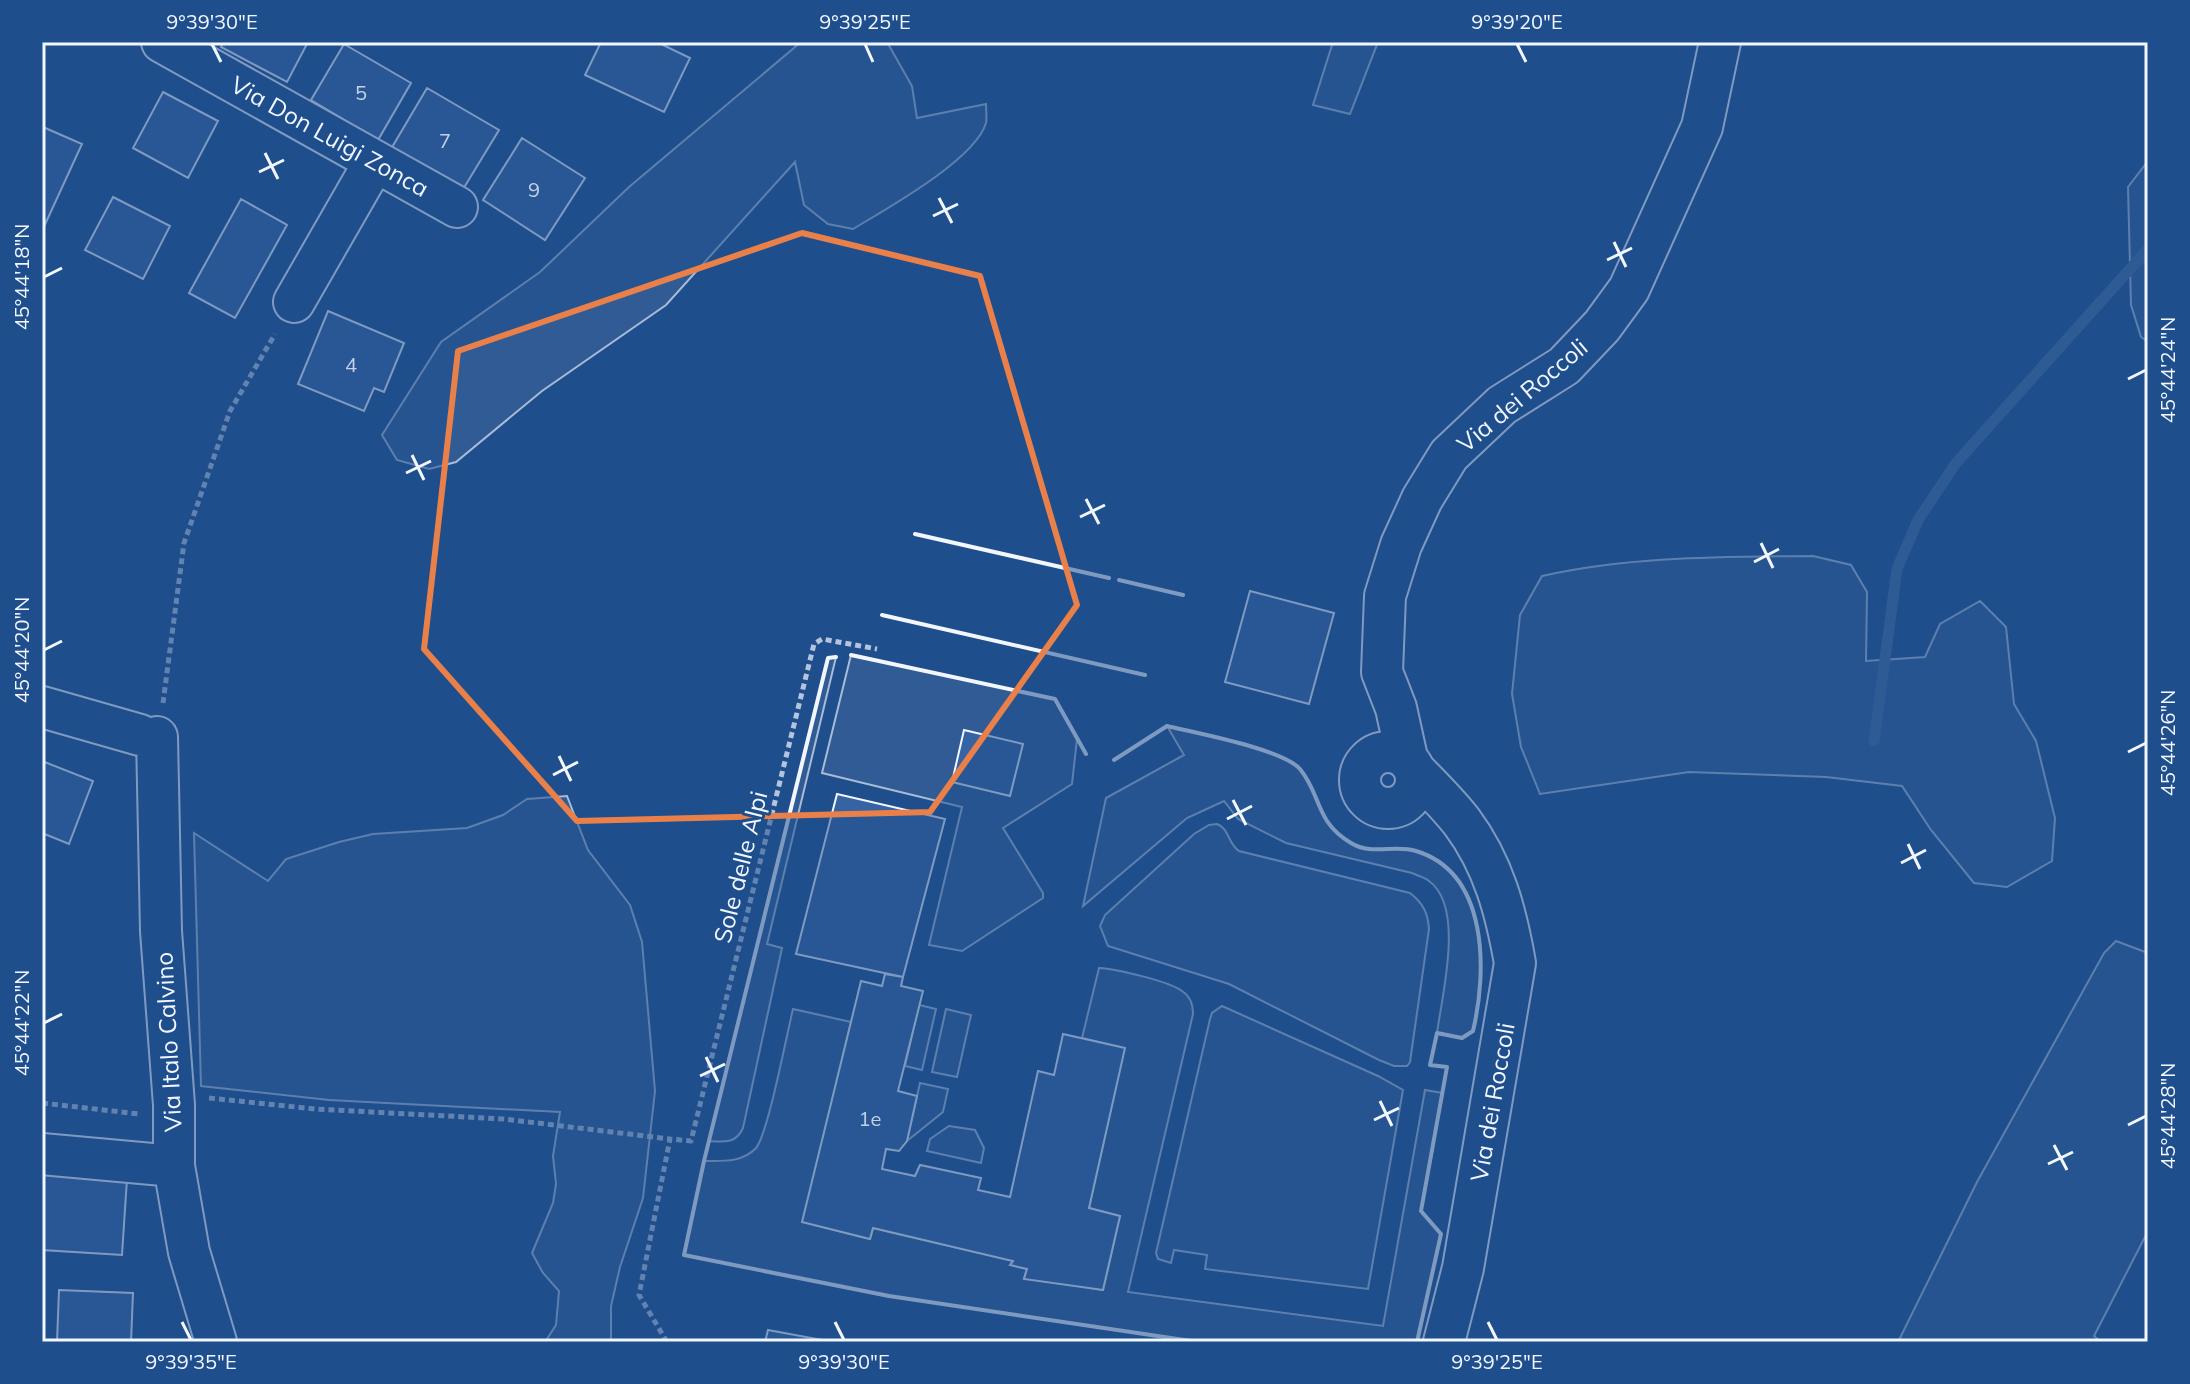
<svg xmlns="http://www.w3.org/2000/svg" width="2190" height="1384" font-family="Mulish,sans-serif">
  <style>
    .green { fill: #305b95; stroke: #a8bbd7; stroke-width: 2 }
    .lines { fill: none; stroke-linecap: round; stroke-linejoin: round }
    .stream { stroke: #446ba0; stroke-width: 11 }
    .building { fill: #3563a3; stroke: #f2f6ff; stroke-width: 2 }
    .minor-casing { stroke: #f2f6ff; stroke-width: 44 }
    .path { stroke: #b3c4dc; stroke-width: 5; stroke-dasharray: 6 4; stroke-linecap: butt }
    .minor { stroke: #1f4e8c; stroke-width: 40 }
    .wall { stroke: #f2f6ff; stroke-width: 4 }
    .marked { fill: none; stroke: #ea8049; stroke-width: 6; stroke-linejoin: round }
    .ticks { fill: none; stroke: #f2f6ff; stroke-width: 3 }
    .labels { text-anchor: middle; dominant-baseline: central; stroke-width: 6; stroke-linejoin: round; paint-order: stroke }
    .number-label { font-size: 20px; fill: #c3d1e8 }
    .street-label { font-size: 24px; fill: #f2f6ff; stroke: #1f4e8c }
    .neatline { fill: none; stroke: #f2f6ff; stroke-width: 3 }
    .ticks-label { font-size: 20px; text-anchor: middle; fill: #f2f6ff }
  </style>
  <rect width="100%" height="100%" fill="#1f4e8c"/>
  <path class="green" d="M801 42H887L912 86 917 118 986 104C986 109 987 118 986 123 975 160 886 209 853 229L828 224 804 205 795 162 666 305 542 391 456 462 429 469 397 460 382 435 441 342 540 272 629 187Z
    M1333 42H1378L1350 114 1313 105Z
    M2148 161V342L2141 337 2131 305 2128 187Z
    M1813 556 1851 565 1867 592 1866 661 1925 657 1940 624 1980 601 2006 627 2014 704 2036 741 2055 818 2052 861 2007 887 1974 883 1931 830 1902 786 1826 777 1689 772 1540 794 1521 747 1512 694 1520 615 1542 576C1632 556 1721 557 1813 556Z
    M851 655 1055 699 1077 739 1072 784 1003 828 1043 893V898L962 951 929 945 962 807 822 773Z
    M836 657 767 944 782 948 743 1128C736 1144 724 1142 709 1141L828 658Z
    M1167 726C1196 733 1282 749 1300 769 1322 796 1315 822 1351 843 1372 856 1394 844 1416 851 1489 873 1487 972 1473 1031L1462 1038 1437 1033C1442 995 1465 907 1429 881 1424 877 1418 876 1412 873L1286 843 1238 819 1224 801 1187 818 1083 906 1106 798 1184 755Z
    M567 796 588 850 630 905 642 942 655 1091 643 1198 620 1267 611 1306V1342H545L556 1325 559 1291 543 1273 532 1253 553 1203 556 1184 553 1156 560 1112 329 1100 201 1086 194 833 268 881 286 859 339 842 373 834 467 828 503 815 527 799Z
    M1217 824C1229 828 1228 844 1239 851L1410 893C1423 903 1428 913 1429 929L1410 1062 1407 1066H1394L1379 1060 1229 984 1108 946 1100 926 1105 915 1194 834 1209 825Z
    M2116 941 2148 953V1231L2094 1336 2101 1342H1898L1977 1182 2104 953Z
    M1099 968C1116 969 1169 981 1182 991 1190 996 1193 1005 1193 1014L1128 1292 1383 1326 1425 1090 1443 1093 1421 1211 1441 1234 1417 1342H1198L889 1296 684 1255 704 1161C722 1161 742 1163 756 1148 768 1134 787 1033 793 1009L851 1022 803 1222 870 1239 873 1228 1013 1261 1011 1265 1027 1269 1024 1278 1103 1290 1120 1216 1089 1208 1124 1048 1082 1038Z
    M919 1005 936 1009 922 1070 905 1066Z
    M1222 1006 1378 1076 1403 1090 1368 1289 1205 1269 1207 1255 1174 1250 1171 1263 1158 1259 1156 1253 1210 1019 1212 1013Z
    M946 1009 971 1015 957 1077 932 1072Z
    M920 1083 948 1089 943 1112 907 1141Z
    M949 1126 975 1130 984 1148 981 1163 927 1151 930 1139Z"/>
  <g class="lines">
    <path class="stream" d="M1874 741 1897 569 1918 520 1956 463 2148 249"/>
  </g>
  <path class="building" d="M223 42H308L287 82 221 47Z
    M601 42H657L690 58 664 112 585 75Z
    M344 44 411 83 378 140 311 100Z
    M427 88 499 130 462 191 391 149Z
    M163 92 218 121 188 178 133 148Z
    M43 127 82 144 42 231V130Z
    M522 138 585 178 545 240 483 200Z
    M113 197 170 226 143 279 85 250Z
    M241 199 287 225 235 318 189 293Z
    M328 311 404 343 384 392 374 388 364 411 298 384Z
    M1250 591 1334 613 1309 704 1225 682Z
    M964 730 1023 744 1010 796 952 782Z
    M42 761 93 781 69 844 42 833Z
    M837 794 945 819 903 977 796 954Z
    M885 974 903 977 901 986 923 991 898 1091 917 1096 907 1141 899 1151 886 1149 882 1169 915 1176 920 1165 981 1178 978 1190 1010 1197 1038 1071 1054 1075 1063 1034 1125 1048 1089 1208 1120 1216 1103 1290 1024 1279 1027 1269 1010 1265 1013 1261 873 1228 870 1239 802 1222 861 981 882 986Z
    M42 1173 127 1179 122 1255 42 1250Z
    M59 1290 133 1293 131 1342H57Z
    M768 1330 833 1342H765Z"/>
  <g class="lines">
    <g class="minor-casing">
      <path id="minor" d="M162 42 457 207
        M294 302 375 161
        M42 707 140 735
        M157 737 161 931 174 1105V1166L189 1252 216 1342
        M1360 780a28 28 0 1 1 56 0a28 28 0 1 1-56 0Z
        M1407 758 1396 708 1382 672 1385 596 1401 545 1422 499 1449 455 1502 405 1564 366 1602 326 1629 289 1702 127 1720 42
        M1415 771C1431 787 1448 804 1462 822 1494 865 1506 912 1515 963L1463 1268 1444 1342
        M42 1154 174 1166"/>
    </g>
    <path class="path" d="M163 703 184 543 230 411 275 334
      M209 1098 315 1109 504 1119 670 1139
      M42 1103 139 1114
      M667 1342 639 1295 670 1139 691 1141 814 644 822 639 877 649"/>
    <use href="#minor" class="minor"/>
    <path class="wall" d="M915 534 1109 578
      M1119 580 1183 595
      M882 615 1145 675
      M851 655 1055 699 1086 754
      M836 657 828 658 704 1161 684 1255 889 1296 1198 1342
      M1114 760 1167 726C1196 733 1282 749 1300 769 1322 796 1315 822 1351 843 1372 856 1394 844 1416 851 1489 873 1487 972 1473 1031L1462 1038 1437 1033 1430 1065 1447 1067 1421 1211 1441 1234 1417 1342"/>
  </g>
  <path d="M0 0H2190V1384H0ZM802 233 980 276 1077 605 930 812 577 821 424 649 458 351Z" fill="#1f4e8c" fill-opacity=".55" fill-rule="evenodd"/>
  <path class="marked" d="M802 233 980 276 1077 605 930 812 577 821 424 649 458 351Z"/>
  <path class="ticks" d="M212 44 221 62M865 44 873 62M1517 44 1526 62M265 153 278 179M259 172 284 160M939 198 952 223M933 216 958 204M1614 242 1626 267M1607 260 1632 248M44 277 62 268M2128 379 2146 370M412 455 424 480M406 473 431 461M1086 499 1099 524M1080 517 1105 505M1761 543 1773 568M1754 562 1779 549M44 650 62 641M2128 752 2146 743M559 756 571 781M553 775 578 762M1233 800 1246 825M1227 819 1252 806M1908 844 1920 869M1901 863 1926 850M44 1023 62 1014M706 1057 718 1082M700 1076 725 1064M1380 1101 1392 1126M1374 1120 1399 1108M2128 1125 2146 1116M2054 1145 2067 1170M2048 1164 2073 1152M182 1322 191 1340M835 1322 844 1340M1488 1322 1497 1340"/>
  <g class="labels">
    <g class="number-label">
      <text x="361" y="92">5</text>
      <text x="445" y="140">7</text>
      <text x="534" y="189">9</text>
      <text x="351" y="364">4</text>
      <text x="870" y="1118">1e</text>
    </g>
    <g class="street-label">
      <text transform="translate(330 136) rotate(29)">Via Don Luigi Zonca</text>
      <text transform="translate(1522 395) rotate(-40)">Via dei Roccoli</text>
      <text transform="translate(740 867) rotate(-76)">Sole delle Alpi</text>
      <text transform="translate(168 1042) rotate(-93)">Via Italo Calvino</text>
      <text transform="translate(1492 1102) rotate(-80)">Via dei Roccoli</text>
    </g>
  </g>
  <rect width="2190" height="1384" fill="none" stroke="#1f4e8c" stroke-width="88"/>
  <rect x="44" y="44" width="2102" height="1296" class="neatline"/>
  <g class="ticks-label">
    <text x="212" y="29">9°39'30"E</text>
    <text x="865" y="29">9°39'25"E</text>
    <text x="1517" y="29">9°39'20"E</text>
    <text transform="translate(22 277) rotate(-90)" y="7">45°44'18"N</text>
    <text transform="translate(2168 370) rotate(-90)" y="7">45°44'24"N</text>
    <text transform="translate(22 650) rotate(-90)" y="7">45°44'20"N</text>
    <text transform="translate(2168 743) rotate(-90)" y="7">45°44'26"N</text>
    <text transform="translate(22 1023) rotate(-90)" y="7">45°44'22"N</text>
    <text transform="translate(2168 1116) rotate(-90)" y="7">45°44'28"N</text>
    <text x="191" y="1369">9°39'35"E</text>
    <text x="844" y="1369">9°39'30"E</text>
    <text x="1497" y="1369">9°39'25"E</text>
  </g>
</svg>
